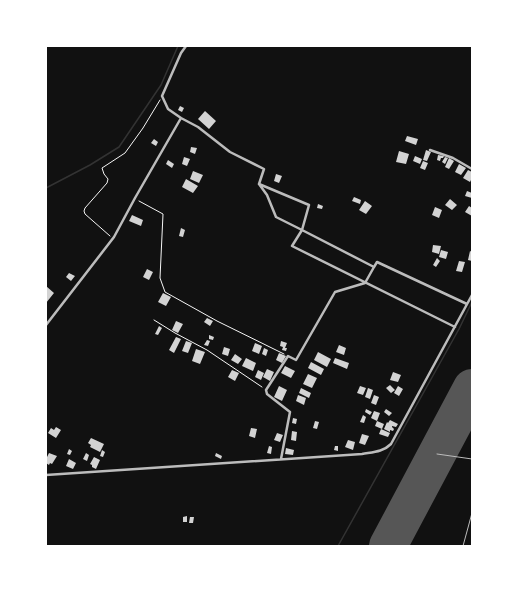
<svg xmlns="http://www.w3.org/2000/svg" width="518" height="592" font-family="'Fira Sans Condensed',sans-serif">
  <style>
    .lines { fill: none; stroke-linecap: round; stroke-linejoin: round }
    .stream { stroke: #333; stroke-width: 1.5 }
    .runway { stroke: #565656; stroke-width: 38 }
    .building { fill: #d3d3d3 }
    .path { stroke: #f5f5f5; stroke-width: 1 }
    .service { stroke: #bcbcbc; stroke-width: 1 }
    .minor { stroke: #bcbcbc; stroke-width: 2.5 }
  </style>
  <rect width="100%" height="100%" fill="#111"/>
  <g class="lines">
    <path class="stream" d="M46 188 90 165 119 147 161 85 178 46
      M338 546 459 329 472 302"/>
    <path class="runway" d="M388 546 472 388"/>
  </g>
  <path class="building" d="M180 106 184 108 182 112 178 110Z
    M205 111 216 121 209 129 198 119Z
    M407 136 418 139 416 145 405 141Z
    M154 139 158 142 156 146 151 143Z
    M191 147 197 148 195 154 190 152Z
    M426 150 431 152 427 161 423 160Z
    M399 151 409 154 406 164 396 162Z
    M438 155 444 156 443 158H441L440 161 437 160Z
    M415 156 422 159 420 164 413 161Z
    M184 157 190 159 187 166 182 164Z
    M445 157 448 158 445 164 442 162Z
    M449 158 454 161 449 169 445 167Z
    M168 160 174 164 172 168 166 164Z
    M423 161 428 163 425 170 420 168Z
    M459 164 466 168 461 175 455 172Z
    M468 170 472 172V178L470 182 463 178Z
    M193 171 203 175 199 183 190 179Z
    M276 174 282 176 279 183 274 181Z
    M186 179 198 186 193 193 182 187Z
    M467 191 472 193V198L465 196Z
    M354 197 361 200 360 204 352 201Z
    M450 199 457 205 452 210 445 205Z
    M365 201 372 206 366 214 359 210Z
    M318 204 323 206 322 209 317 208Z
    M469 206 472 208V216L465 212Z
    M435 207 442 210 439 218 432 215Z
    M132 215 143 220 141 226 129 221Z
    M181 228 185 230 183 237 179 236Z
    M433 245 441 246 439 254 432 252Z
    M441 250 448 252 446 259 439 257Z
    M470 251 472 252V261L468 260Z
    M437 258 440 261 436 267 433 265Z
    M459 261 465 262 462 272 456 271Z
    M147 269 153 272 149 280 143 277Z
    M69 273 75 276 71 281 66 277Z
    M46 286 54 293 46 303Z
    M163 293 171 297 166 306 158 302Z
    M207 318 213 321 210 326 204 322Z
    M176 321 183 324 178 333 172 330Z
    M159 326 162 328 158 335 155 334Z
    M209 335 214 337 213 340 209 339Z
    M176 337 181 339 174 353 169 350Z
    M207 340 210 341 208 346 204 345Z
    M186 341 192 343 188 353 182 351Z
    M281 341 287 343 285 348H287L286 351 282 350 283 347 280 346Z
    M255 343 262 346 259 354 252 351Z
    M339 345 346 348 344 355 336 352Z
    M224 347 230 349 228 356 222 354Z
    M264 348 268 350 266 356 262 354Z
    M196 349 205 352 200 364 192 361Z
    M318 352 331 359 327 367 314 360Z
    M279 353 286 356 282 363 276 360Z
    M235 354 242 359 238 364 231 360Z
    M246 358 256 363 253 371 242 366Z
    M335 358 349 363 347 369 333 363Z
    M311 362 324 369 321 375 308 368Z
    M285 366 295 371 291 378 281 373Z
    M267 369 274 372 270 381 263 377Z
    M232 370 239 373 235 381 228 377Z
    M258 370 264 373 261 380 255 377Z
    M393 372 401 375 398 382 390 380Z
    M308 374 317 378 312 388 303 384Z
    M390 385 395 390 391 393 386 388Z
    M279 386 287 390 282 401 274 397Z
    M360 386 366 388 363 395 357 393Z
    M398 386 403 389 399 396 394 393Z
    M301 388 311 393 309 398 299 393Z
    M368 388 373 390 370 399 365 397Z
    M298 395 306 398 304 405 296 401Z
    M374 395 379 397 376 405 371 403Z
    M366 409 372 412 370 415 365 412Z
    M386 409 392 413 389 416 384 412Z
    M374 411 380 413 377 421 371 418Z
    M363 415 366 417 364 423 360 422Z
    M293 418 297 419 296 424 292 423Z
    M390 420 398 424 396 427 392 426V427L394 429 393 431 390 430V432L384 429 387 422 388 423Z
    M315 421 319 422 317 429 313 428Z
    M377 421 384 424 382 429 375 426Z
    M56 427 61 430 56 438 48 433 51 428 54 430Z
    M251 428 257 429 255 438 249 436Z
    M381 429 390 433 388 437 379 434Z
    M292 431 297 432 296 441 291 440Z
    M277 433 283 435 280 442 274 440Z
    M362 434 369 436 365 445 359 443Z
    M91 438 104 444 100 452 90 447 91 445 88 443Z
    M348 440 355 442 353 450 345 447Z
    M269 446 272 447 271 454 267 453Z
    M335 446H338V451L334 450Z
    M286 448 294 450 293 455 285 454Z
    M69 449 72 451 70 455 67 454Z
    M102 450 105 452 103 457 100 456Z
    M49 453 57 456 52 464 50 463 49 465 46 463V459Z
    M86 453 89 455 87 461 83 459Z
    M216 453 222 456 221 459 215 456Z
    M94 457 100 460 96 469 92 467V465L90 464Z
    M69 459 76 463 73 469 66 466Z
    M187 516V522H183V517Z
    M190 517H194L193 523H189Z"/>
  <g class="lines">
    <path class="path" d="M139 201 163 214 160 278 165 292 217 321 284 354
      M110 236 85 214 84 211 85 208 107 183 108 179 104 174 102 168 125 153 143 128 160 100
      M154 320 175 333 207 350 262 387"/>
    <path class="service" d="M437 454 472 459
      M463 546 472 513"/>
    <path class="minor" d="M181 118 168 109 162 96 181 53 186 46
      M430 150 453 158 472 169
      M374 267 377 262 467 304
      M46 325 114 237 135 198 181 118 198 127 230 152 264 169 259 184
      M281 459 290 412 267 394 266 390 288 356 296 360 335 292 365 283 374 267 302 230 309 205 259 184 267 195 276 217 302 230 292 246 455 327
      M46 475 362 454C373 452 383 452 391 444L472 295"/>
  </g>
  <rect width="518" height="592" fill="none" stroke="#ffffff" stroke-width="94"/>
</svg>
